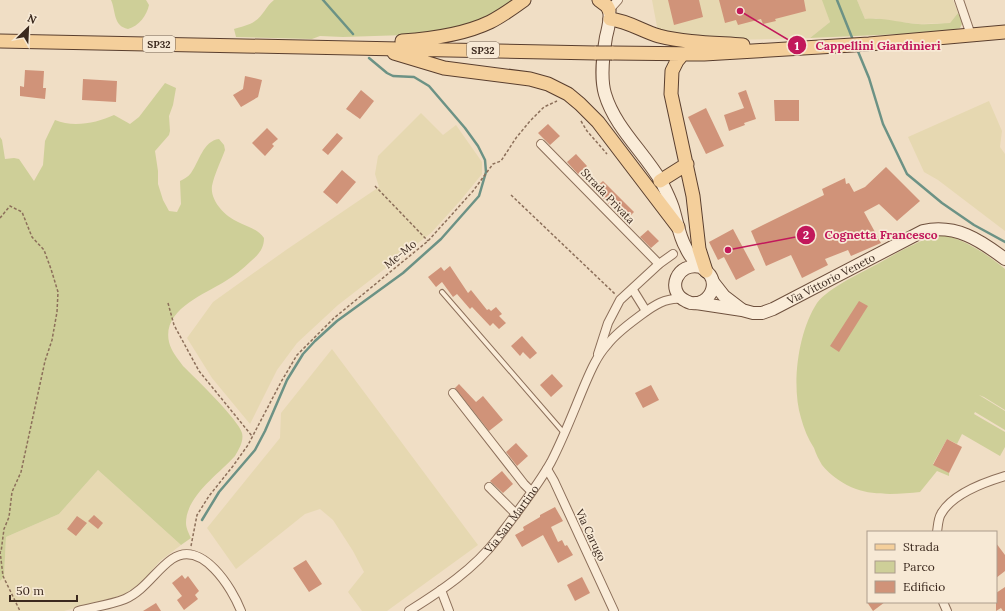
<svg xmlns="http://www.w3.org/2000/svg" width="1005" height="611" font-family="Lora,serif">
  <style>
    .farmland { fill: #e6d8b1 }
    .green { fill: #cecf98 }
    .lines { fill: none; stroke-linecap: round; stroke-linejoin: round }
    .stream { stroke: #6c9285; stroke-width: 2.5 }
    .building { fill: #d09379 }
    .lane-casing { stroke: #8c6f5a; stroke-width: 6 }
    .street-casing { stroke: #8c6f5a; stroke-width: 10 }
    .secondary-casing { stroke: #6e503d; stroke-width: 14 }
    .primary-casing { stroke: #593e2e; stroke-width: 15 }
    .path { stroke: #8c6f5a; stroke-width: 1.5; stroke-dasharray: 3 2; stroke-linecap: butt }
    .lane { stroke: #faecd8; stroke-width: 4 }
    .street { stroke: #faecd8; stroke-width: 8 }
    .secondary { stroke: #faecd8; stroke-width: 12 }
    .primary { stroke: #f4cf9b; stroke-width: 13 }
    .primary-bridge-casing { stroke: #593e2e; stroke-width: 15; stroke-linecap: butt }
    .primary-bridge { stroke: #f4cf9b; stroke-width: 13 }
    .labels { text-anchor: middle; dominant-baseline: central; stroke-width: 3.5; stroke-linejoin: round; paint-order: stroke }
    .shield { fill: #f7e9d5; stroke: #736355; stroke-width: 1 }
    .shield-label { font-size: 10px; font-weight: bold; fill: #3b291e }
    .street-label { font-size: 11px; fill: #3b291e; stroke: #f7e9d5 }
    .leader { fill: none; stroke: #c2185b; stroke-width: 1.5 }
    .callout-dot { fill: #c2185b; stroke: #f7e9d5; stroke-width: 1.5 }
    .mark-label { font-size: 12px; text-anchor: middle; font-weight: bold; fill: #fff }
    .callout-label { font-size: 12px; text-anchor: middle; font-weight: bold; fill: #c2185b; stroke: #f7e9d5; stroke-width: 3.5; stroke-linejoin: round; paint-order: stroke }
  </style>
  <rect width="100%" height="100%" fill="#f0dec5"/>
  <path class="farmland" d="M652 0H823L830 22 810 38 729 40 658 32Z
    M857 0H953L958 13 950 23 919 24 889 21 876 18 865 19Z
    M989 101 1002 131 1000 147 1005 154V231L938 180 924 172 908 137Z
    M421 113 443 135 456 125 482 162V174L460 201 431 233 338 305 297 343 277 370 250 424 212 378 187 338 213 302 286 250 379 187 375 174 378 156Z
    M332 349 478 545 387 611H362L348 592 364 572 353 551 333 520 320 509 305 514 236 569 207 528 280 438 281 413Z
    M98 470 181 545 160 561 141 583 123 595 64 611H0V581L4 577 6 537 59 514Z"/>
  <path class="green" d="M111 0H146L149 5C147 15 139 26 128 29 113 26 116 11 111 0Z
    M274 0H517L497 15 464 26 406 35 343 37 320 36 312 39 236 37 234 29C240 27 250 25 255 21 263 16 266 6 274 0Z
    M822 0H857L865 19C883 17 900 23 918 24 929 25 940 23 950 23L958 13 963 22 960 28 946 32 810 38 830 22Z
    M165 83 176 88 173 105 169 116 170 131 169 135 155 151 158 171V184L163 200 169 211 177 212 181 204 180 181C184 179 188 177 191 173 199 162 203 141 219 139L224 145 225 150C221 161 214 175 212 186 210 201 225 216 238 222 248 227 258 229 264 238 264 249 258 255 251 261 243 269 234 276 224 282 203 295 162 310 169 342 171 351 178 359 183 366 195 378 238 419 242 433 244 441 239 449 235 456 219 474 186 496 186 523 186 528 189 534 191 538L181 545 98 470 59 514 6 537 4 577 0 581V137L2 140 5 159 14 158 19 159 34 181 43 165 45 141 55 120C73 128 97 123 114 115L130 124 139 117Z
    M944 235C967 241 987 254 1005 269V410L984 397 979 395 1005 411V430L975 412 974 414 1005 432V447L1000 456 962 434 957 444 947 439 933 464 949 473V476L937 471 920 492C901 494 875 496 856 489 844 485 830 475 822 465 819 460 816 454 814 448 808 439 804 429 801 418 791 385 798 332 817 303 829 287 863 272 881 262 892 256 903 249 915 244 924 239 934 237 944 235Z"/>
  <g class="lines">
    <path class="stream" d="M323 0 353 34
      M837 0 853 40
      M857 49 869 78 883 124 907 174 942 203 974 225 1005 242
      M202 520 219 492 255 450 265 431 287 380 303 354 315 341 337 321 403 273 441 239 479 196 486 172 485 160 478 146 465 128 429 86 414 77 393 76 387 73 369 58"/>
  </g>
  <path class="building" d="M668 0H699L703 17 674 25Z
    M719 0H804L806 11 775 19 776 21 763 24 761 19 738 25 736 20 725 23Z
    M25 70 44 71 43 88H46L45 99 20 96V86L24 87Z
    M245 76 262 80 258 97 241 107 233 95 243 89Z
    M83 79 117 81 116 102 82 100Z
    M361 90 374 101 360 119 346 109Z
    M746 90 756 119 744 123 745 125 729 131 724 115 744 108 738 93Z
    M774 100H799V121H775Z
    M706 108 724 146 706 154 688 117Z
    M548 124 560 136 550 145 538 133Z
    M267 128 278 139 272 144 274 146 265 156 252 143Z
    M337 133 343 138 328 155 322 150Z
    M576 154 587 166 578 174 567 162Z
    M886 167 920 201 897 221 879 204 864 212 881 243 851 256 848 250 825 259 828 265 802 278 791 255 766 266 751 231 824 195 822 189 845 178 846 184 849 183 854 192 865 187Z
    M342 170 356 182 337 204 323 192Z
    M603 181 634 212 625 221 594 189Z
    M733 229 755 270 736 280 724 257 718 260 709 242Z
    M648 230 659 241 651 248 640 237Z
    M450 266 468 293 471 290 487 310 489 309 491 311 496 307 502 314 499 316 506 323 499 329 493 323 490 326 472 307 470 309 457 294 453 297 442 282 436 287 428 277 441 267 444 271Z
    M859 301 868 306 839 352 830 346Z
    M522 336 537 353 530 359 523 352 520 356 511 346Z
    M552 374 563 386 551 397 540 385Z
    M459 384 476 402 483 396 503 420 489 431 455 388Z
    M651 385 659 400 643 408 635 393Z
    M947 439 962 447 949 473 933 465Z
    M516 443 528 456 517 466 506 452Z
    M502 471 513 484 503 493 490 481Z
    M555 507 563 521 551 527 558 542 562 540 565 546 567 545 573 555 558 563 543 535 522 547 515 535 524 530 523 527 540 517V515Z
    M94 515 103 523 98 529 88 521Z
    M77 516 87 523 76 536 67 529Z
    M996 543 1005 555V571L996 578Z
    M306 560 322 584 309 592 293 568Z
    M182 575 185 579 188 576 199 591 195 595 198 599 184 610 177 600 182 596 172 583Z
    M582 577 590 593 575 601 567 585Z
    M1005 587V611H1003L1001 608 996 611V593Z
    M867 602H885L873 611Z
    M156 603 161 611H143Z"/>
  <g class="lines">
    <g class="lane-casing">
      <path id="lane" d="M442 292 564 433"/>
    </g>
    <g class="street-casing">
      <g id="street">
        <path d="M959 0 971 35"/>
        <path d="M609 10 618 0"/>
        <path d="M541 144 659 264"/>
        <path d="M633 290 646 311"/>
        <path d="M598 354 608 323 620 300 659 264 673 254"/>
        <path d="M453 393 524 484 531 491"/>
        <path d="M547 469 554 481 614 611"/>
        <path d="M489 487 516 514"/>
        <path d="M937 532C938 526 938 519 941 514 952 494 985 482 1005 476"/>
        <path d="M441 590 449 611"/>
        <path d="M943 602 947 611"/>
        <path d="M78 611C93 607 110 605 125 599 144 591 156 570 172 559 202 539 232 588 241 611"/>
        <path id="s1" d="M409 611C441 591 474 569 497 539 515 515 537 487 551 462 564 437 574 410 585 384 591 370 597 356 607 345 616 333 629 324 641 315 653 306 666 297 682 299"/>
      </g>
    </g>
    <g class="secondary-casing">
      <g id="secondary">
        <path d="M609 10C611 20 608 28 606 37 603 55 600 77 605 94 615 128 645 153 662 183 666 191 670 199 673 208 677 221 679 236 686 248 689 255 695 262 701 267 704 270 707 271 710 275 716 284 712 296 703 301 698 304 691 304 686 301 665 291 677 261 701 267"/>
        <path d="M713 282 724 296 741 309"/>
        <path id="s2" d="M696 303 742 310 753 313H762L773 309 923 231C956 224 980 240 1005 259"/>
      </g>
    </g>
    <g class="primary-casing">
      <path id="primary" d="M599 0 607 6 609 10
        M610 19C628 21 642 31 659 36 686 43 715 43 743 45
        M0 41 596 53
        M402 41C431 39 463 35 490 22 502 16 513 8 524 0
        M394 53 444 68 530 79 548 84 568 94 580 104 598 122 678 227
        M612 53 704 54 869 44 1005 32
        M682 55 677 61 672 71 671 94 693 196 699 249 706 271
        M660 181 687 164"/>
    </g>
    <path class="path" d="M581 121 587 131 607 154
      M375 186 428 241
      M511 195 615 294
      M0 218 10 206 22 212 32 237 44 250 51 269 58 292 57 312 52 340 45 361 21 472 12 492 9 517 4 529 1 552
      M168 303 174 325 199 371 252 436
      M191 546 197 515 209 496 233 466 248 445 281 382 297 355 334 318 428 241 473 191 493 164 501 161 516 138 530 121 544 107 557 101
      M0 551 3 576 20 611"/>
    <use href="#lane" class="lane"/>
    <use href="#street" class="street"/>
    <use href="#secondary" class="secondary"/>
    <use href="#primary" class="primary"/>
    <g class="primary-bridge-casing">
      <path id="primary-bridge" d="M596 53H612"/>
    </g>
    <use href="#primary-bridge" class="primary-bridge"/>
  </g>
  <g class="labels">
    <g class="shield">
      <rect x="143" y="36" width="32" height="16" rx="3"/>
      <rect x="467" y="42" width="32" height="16" rx="3"/>
    </g>
    <g class="shield-label">
      <text x="159" y="44">SP32</text>
      <text x="483" y="50">SP32</text>
    </g>
    <g class="street-label">
      <text transform="translate(608 196) rotate(46)">Strada Privata</text>
      <text transform="translate(400 254) rotate(-39)">Me-Mo</text>
      <text stroke="none"><textPath href="#s2" startOffset="144">Via Vittorio Veneto</textPath></text>
      <text stroke="none"><textPath href="#s1" startOffset="139">Via San Martino</textPath></text>
      <text transform="translate(591 535) rotate(65)">Via Carugo</text>
    </g>
  </g>
  <path class="leader" d="M740 11L797 45M728 250L806 235"/>
  <g class="callout-dot">
    <circle cx="740" cy="11" r="4"/>
    <circle cx="728" cy="250" r="4"/>
    <circle cx="797" cy="45" r="10"/>
    <circle cx="806" cy="235" r="10"/>
  </g>
  <g class="mark-label">
    <text x="797" y="50">1</text>
    <text x="806" y="239">2</text>
  </g>
  <g class="callout-label">
    <text x="878" y="50">Cappellini Giardinieri</text>
    <text x="881" y="239">Cognetta Francesco</text>
  </g>
  <rect x="867" y="531" width="130" height="72" fill="#f7e9d5" stroke="#ac9c8c"/>
  <rect x="875" y="544" width="20" height="6" fill="#f4cf9b" stroke="#ac9c8c"/>
  <text x="903" y="551" font-size="12" fill="#3b291e">Strada</text>
  <rect x="875" y="561" width="20" height="12" fill="#cecf98" stroke="#ac9c8c"/>
  <text x="903" y="571" font-size="12" fill="#3b291e">Parco</text>
  <rect x="875" y="581" width="20" height="12" fill="#d09379" stroke="#ac9c8c"/>
  <text x="903" y="591" font-size="12" fill="#3b291e">Edificio</text>
  <g transform="translate(28 28) rotate(24)" stroke="#f7e9d5" stroke-width="3" paint-order="stroke">
  <path d="M0-3L7 15L0 10L-7 15Z" fill="#3b291e"/>
  <text y="-6" font-size="11" font-weight="bold" text-anchor="middle" fill="#3b291e">N</text>
  </g>
  <path d="M10 595v6h67v-6" fill="none" stroke="#3b291e" stroke-width="2"/>
  <text x="16" y="595" font-size="12" fill="#3b291e" stroke="#f7e9d5" stroke-width="3" paint-order="stroke">50 m</text>
</svg>
